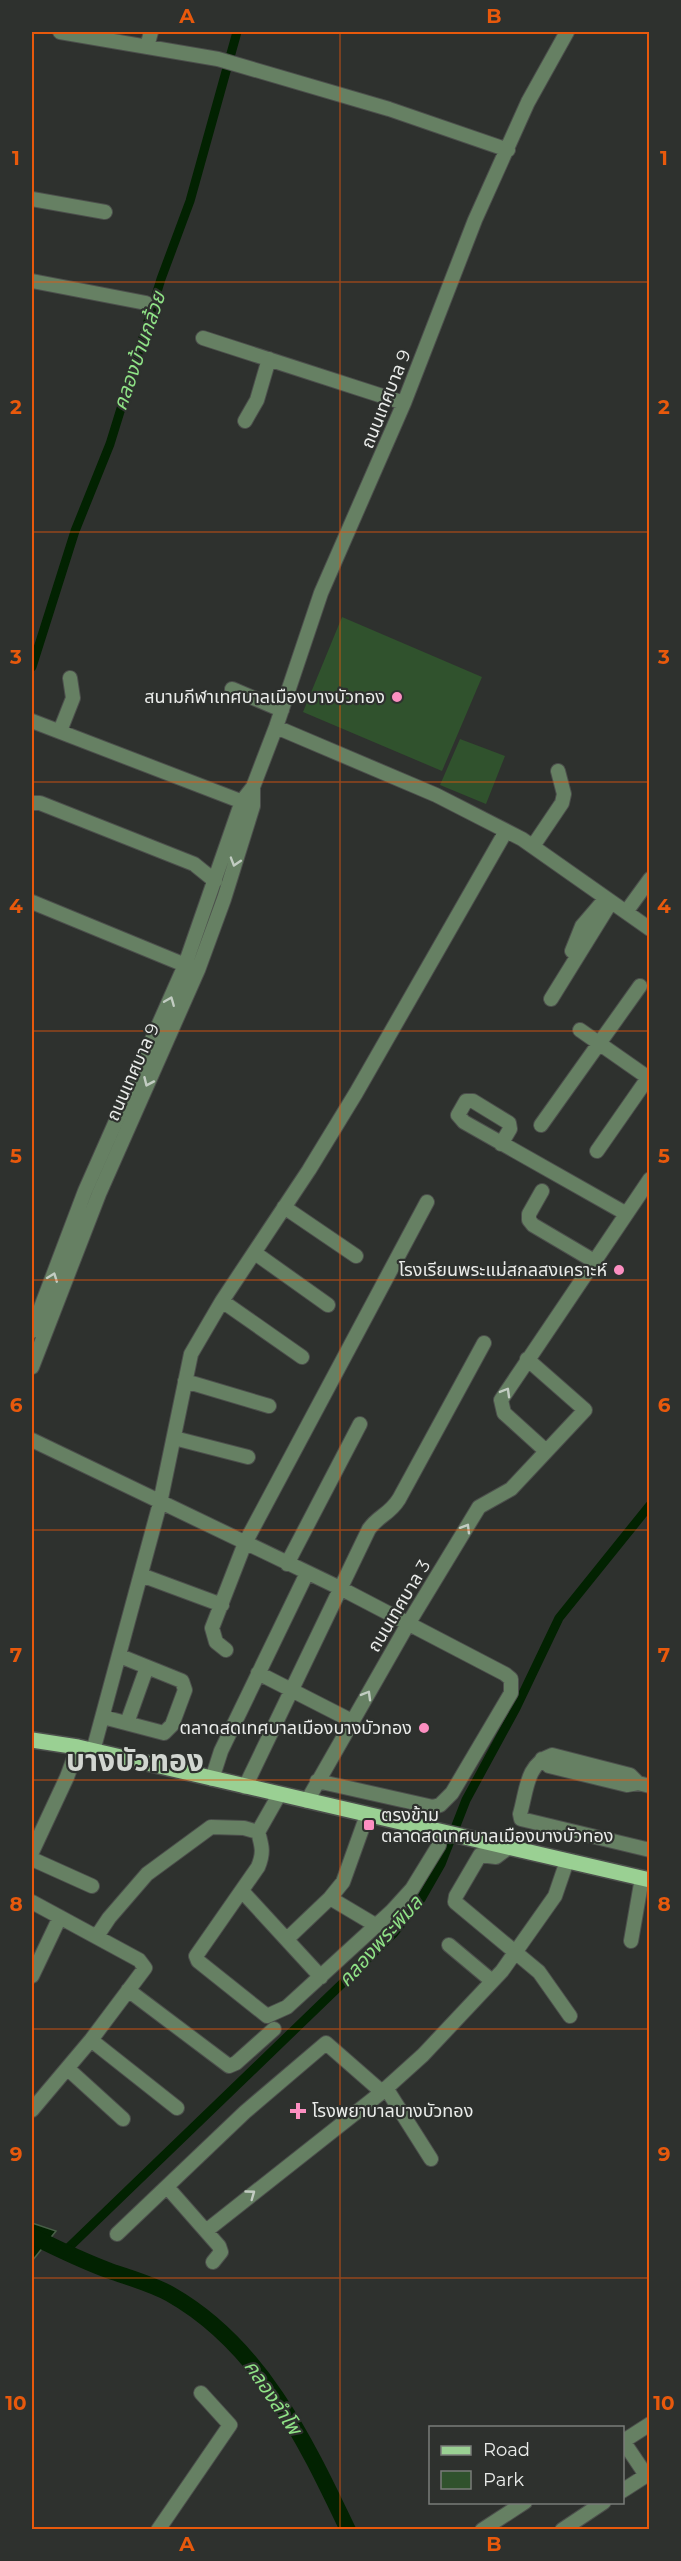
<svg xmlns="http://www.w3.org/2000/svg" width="681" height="2561" font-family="Montserrat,'Noto Sans Thai',sans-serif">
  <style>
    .green { fill: #30522d }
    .water { fill: #022201; stroke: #485f47; stroke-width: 1.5 }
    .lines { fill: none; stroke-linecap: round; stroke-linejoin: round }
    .canal { stroke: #022201; stroke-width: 9 }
    .river { stroke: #022201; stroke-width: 16 }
    .minor-casing { stroke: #4c4f4c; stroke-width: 16 }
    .major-casing { stroke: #4c4f4c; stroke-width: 18 }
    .minor { stroke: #668063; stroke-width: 14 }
    .major { stroke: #9ad093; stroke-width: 15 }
    .oneway { stroke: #c2ccc2 }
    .grid { fill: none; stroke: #e8590c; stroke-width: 1.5; stroke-opacity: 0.55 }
    .poi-dot { fill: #fc8fc1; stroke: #2e312e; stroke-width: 2 }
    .labels { text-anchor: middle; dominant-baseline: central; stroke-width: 4.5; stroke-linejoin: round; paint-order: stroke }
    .street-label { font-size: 18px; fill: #eaecea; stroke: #2e312e }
    .poi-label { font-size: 18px; fill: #eaecea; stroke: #2e312e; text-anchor: end }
    .water-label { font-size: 20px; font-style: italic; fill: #8fe286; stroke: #2e312e }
    .town-label { font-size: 30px; font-weight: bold; fill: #d2d6d1; stroke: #2e312e }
    .neatline { fill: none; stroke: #e8590c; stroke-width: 2 }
    .grid-label { font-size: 20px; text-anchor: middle; font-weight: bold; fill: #e8590c }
  </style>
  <rect width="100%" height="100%" fill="#2e312e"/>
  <path class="green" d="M342 617 482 677 442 771 303 712Z
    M460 739 505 756 486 804 440 785Z"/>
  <path class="water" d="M32 2223 56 2231 32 2261Z"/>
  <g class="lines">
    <path class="canal" d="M32 667 75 531 110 444 161 279 190 201 237 32
      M64 2252 350 1976 394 1933 421 1899 441 1864 466 1800 516 1708 559 1618 650 1505"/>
    <path class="river" d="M32 2236C58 2249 83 2261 110 2271 130 2278 152 2284 170 2294 260 2345 305 2440 348 2530"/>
    <g class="minor-casing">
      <path id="minor" d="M60 32 218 59 389 109 508 150
        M147 47 151 32
        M32 199 105 212
        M32 281 146 303
        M203 338 404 403
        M245 421 257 400 269 359
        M232 689 282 710
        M32 721 248 804
        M276 727 436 795 522 839 650 929
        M60 731 73 698 70 678
        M32 803H40L194 864 215 881
        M533 846 562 803 564 794 558 771
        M32 902 185 965
        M626 912 650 879
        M572 951 582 926 606 898
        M551 999 611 902
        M580 1030 650 1079
        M541 1125 640 986
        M501 1144 510 1129 509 1123 473 1101H466L458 1115 464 1122 625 1213
        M597 1151 650 1075
        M542 1191 529 1214V1220L533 1225 594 1261
        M284 1207 356 1256
        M255 1253 328 1305
        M222 1301 302 1357
        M32 1331 85 1191 185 965 242 801 253 787 276 727 321 593 404 403 475 220 528 102 567 32
        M32 1367 99 1194 198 970 224 899 253 806V787
        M185 1381 269 1406
        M174 1438 248 1457
        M32 1440 342 1589 505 1674 511 1679V1693L452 1793 440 1805 433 1807 317 1781
        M546 1451 504 1413 501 1400 650 1179
        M287 1564 360 1424
        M141 1575 222 1605
        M226 1650 216 1642 212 1628 245 1543 427 1202
        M258 1673 352 1721
        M103 1717 164 1733 172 1725 185 1690 182 1681 120 1656
        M127 1723 147 1667
        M93 1751 160 1503 191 1354 222 1301 309 1170 356 1093 506 831
        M542 1759 549 1766 627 1785 638 1783 650 1786
        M212 1779 221 1751 307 1573
        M638 1783 630 1775 552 1755C526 1764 527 1790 520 1814L521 1819 650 1850
        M245 1787 369 1529C379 1515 389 1515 399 1499L484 1343
        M279 1795 258 1832C262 1846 264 1853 258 1867L196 1956 198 1961 267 2016 287 2007 392 1911 412 1889 439 1845
        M307 1801 408 1624 479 1507 511 1489 585 1410 527 1359
        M508 1848 496 1857 480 1855 456 1896 455 1902 539 1972 570 2016
        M32 1852 67 1777 78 1747
        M32 1859 92 1886
        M242 1891 321 1977
        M330 1898 377 1926
        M32 1902 139 1960 145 1968 91 2040 32 2110
        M97 1936 109 1918 147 1874 211 1827 244 1828 258 1832
        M287 1939 330 1898 343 1882 367 1815
        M631 1941 642 1878
        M449 1945 492 1981
        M32 1976 60 1917
        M128 1990 229 2066 236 2063 274 2029
        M91 2040 177 2108
        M68 2069 123 2119
        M386 2088 431 2159
        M168 2188 219 2246 221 2252 213 2262
        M206 2231 382 2092 423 2055 502 1971 555 1896 567 1861
        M117 2234 245 2112 326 2043 382 2092
        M623 2441 646 2475
        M622 2442 650 2424
        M622 2491 650 2473
        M158 2530 230 2425 201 2393
        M482 2530 525 2502
        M562 2530 604 2502"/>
    </g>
    <g class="major-casing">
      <path id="major" d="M32 1740 78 1747 650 1880"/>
    </g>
    <use href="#minor" class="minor"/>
    <use href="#major" class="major"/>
  </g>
  <defs><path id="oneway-chevron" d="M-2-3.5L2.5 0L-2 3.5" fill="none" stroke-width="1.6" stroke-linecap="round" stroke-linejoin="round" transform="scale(1.5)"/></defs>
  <g class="oneway">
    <use href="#oneway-chevron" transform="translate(235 862) rotate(107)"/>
    <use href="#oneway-chevron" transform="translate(170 1001) rotate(-68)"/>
    <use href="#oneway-chevron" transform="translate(148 1082) rotate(114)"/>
    <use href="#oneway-chevron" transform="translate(53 1277) rotate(-69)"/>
    <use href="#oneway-chevron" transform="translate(506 1392) rotate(-60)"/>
    <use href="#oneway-chevron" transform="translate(466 1528) rotate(-59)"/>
    <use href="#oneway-chevron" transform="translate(367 1695) rotate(-60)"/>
    <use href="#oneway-chevron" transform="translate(251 2194) rotate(-36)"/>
  </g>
  <path class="grid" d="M340 32V2530M32 282H650M32 532H650M32 782H650M32 1031H650M32 1280H650M32 1530H650M32 1780H650M32 2029H650M32 2278H650"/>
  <g class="poi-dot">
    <circle cx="397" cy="697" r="6"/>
    <circle cx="619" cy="1270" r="6"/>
    <circle cx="424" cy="1728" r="6"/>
    <rect x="363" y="1819" width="12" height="12" rx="3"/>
    <path d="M295 2102h6v6h6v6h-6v6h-6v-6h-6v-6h6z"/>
  </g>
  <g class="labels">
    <g class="street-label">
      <text transform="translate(386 399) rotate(-68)">ถนนเทศบาล 9</text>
      <text transform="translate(133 1072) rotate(-66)">ถนนเทศบาล 9</text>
      <text transform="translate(399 1606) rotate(-59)">ถนนเทศบาล 3</text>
    </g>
    <g class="poi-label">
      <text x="385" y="697">สนามกีฬาเทศบาลเมืองบางบัวทอง</text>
      <text x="607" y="1270">โรงเรียนพระแม่สกลสงเคราะห์</text>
      <text x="412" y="1728">ตลาดสดเทศบาลเมืองบางบัวทอง</text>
      <text x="381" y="1815" text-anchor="start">ตรงข้าม<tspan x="381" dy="21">ตลาดสดเทศบาลเมืองบางบัวทอง</tspan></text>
      <text x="312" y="2111" text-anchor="start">โรงพยาบาลบางบัวทอง</text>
    </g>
    <g class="water-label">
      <text transform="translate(139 351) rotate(-71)">คลองบ้านกล้วย</text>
      <text transform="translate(380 1941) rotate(-48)">คลองพระพิมล</text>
      <text transform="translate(273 2397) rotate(56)">คลองลำโพ</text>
    </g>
    <g class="town-label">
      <text x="135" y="1760">บางบัวทอง</text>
    </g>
  </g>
  <rect width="681" height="2561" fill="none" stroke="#2e312e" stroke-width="66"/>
  <rect x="429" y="2426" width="195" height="78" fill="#2e312e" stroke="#797c79" stroke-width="1.5"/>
  <rect x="441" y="2446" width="30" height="9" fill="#9ad093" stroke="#797c79" stroke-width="1.5"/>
  <text x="483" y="2456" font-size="18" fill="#eaecea">Road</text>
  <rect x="441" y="2471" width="30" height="18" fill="#30522d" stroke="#797c79" stroke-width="1.5"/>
  <text x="483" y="2486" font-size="18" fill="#eaecea">Park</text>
  <rect x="33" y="33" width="615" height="2495" class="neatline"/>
  <g class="grid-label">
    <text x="187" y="23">A</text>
    <text x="494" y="23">B</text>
    <text x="16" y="165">1</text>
    <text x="664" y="165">1</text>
    <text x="16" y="414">2</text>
    <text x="664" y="414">2</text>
    <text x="16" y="664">3</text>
    <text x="664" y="664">3</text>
    <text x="16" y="913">4</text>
    <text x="664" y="913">4</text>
    <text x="16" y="1163">5</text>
    <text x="664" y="1163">5</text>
    <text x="16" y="1412">6</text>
    <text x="664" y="1412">6</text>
    <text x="16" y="1662">7</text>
    <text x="664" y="1662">7</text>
    <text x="16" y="1911">8</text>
    <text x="664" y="1911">8</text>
    <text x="16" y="2161">9</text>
    <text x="664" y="2161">9</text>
    <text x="16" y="2410">10</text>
    <text x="664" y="2410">10</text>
    <text x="187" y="2551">A</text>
    <text x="494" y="2551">B</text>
  </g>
</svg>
